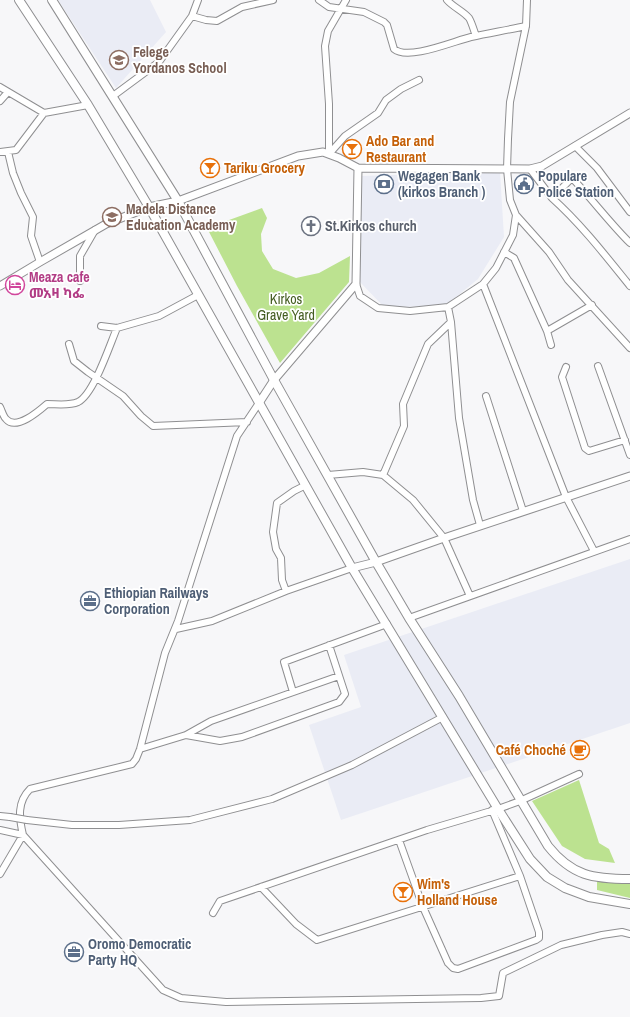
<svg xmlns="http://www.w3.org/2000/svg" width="630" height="1017" font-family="'Archivo Narrow','Noto Sans Ethiopic',sans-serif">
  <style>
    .built { fill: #eaecf5 }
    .green { fill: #bce290 }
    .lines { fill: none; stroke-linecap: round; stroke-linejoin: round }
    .minor-casing { stroke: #8f8f91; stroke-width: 8 }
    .tertiary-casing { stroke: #8f8f91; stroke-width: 9 }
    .secondary-casing { stroke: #8f8f91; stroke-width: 10 }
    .minor { stroke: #fff; stroke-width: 6 }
    .tertiary { stroke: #fff; stroke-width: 7 }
    .secondary { stroke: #fff; stroke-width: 8 }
    .minor-bridge-casing { stroke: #8f8f91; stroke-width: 8; stroke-linecap: butt }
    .minor-bridge { stroke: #fff; stroke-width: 6 }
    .labels { text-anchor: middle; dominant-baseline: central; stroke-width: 3.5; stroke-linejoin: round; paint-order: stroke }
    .education-label { font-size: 14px; font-weight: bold; fill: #785e54; stroke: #fff; text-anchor: start }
    .food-label { font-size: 14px; font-weight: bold; fill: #c56008; stroke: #fff; text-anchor: start }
    .service-label { font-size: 14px; font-weight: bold; fill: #4e5e75; stroke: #fff; text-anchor: start }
    .worship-label { font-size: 14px; font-weight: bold; fill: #5b616d; stroke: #fff; text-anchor: start }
    .hotel-label { font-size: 14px; font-weight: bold; fill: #b23c85; stroke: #fff; text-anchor: start }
    .park-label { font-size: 14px; fill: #445d21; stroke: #fff }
  </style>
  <rect width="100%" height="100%" fill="#f7f7f9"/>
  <path class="built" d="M58 0H150L166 32 116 88Z
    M500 172 504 237 478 279 445 306 384 307 358 280 361 176Z
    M630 559V723L341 820 309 725 361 707 344 655Z"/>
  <path class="green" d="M262 208 267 218 261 234 262 251 273 269 296 278 319 273 350 256 349 282 280 363 237 286 207 228Z
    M579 780 599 843 609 849 615 863 585 859 562 846 532 801Z
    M630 881V898L597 890V882Z"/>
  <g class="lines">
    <g class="minor-casing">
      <path id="minor" d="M319 0 329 7 364 12 384 22 387 25 394 49C408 61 454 41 471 37 489 33 508 30 526 26
        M447 0C453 7 463 11 469 18 472 23 474 31 476 36
        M192 16 206 20 217 21 242 7 273 0
        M0 87 44 113 88 105
        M113 96 159 62 192 16 198 0
        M0 101 8 92
        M575 146 597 168 630 212
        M0 152 16 150 44 113
        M8 152 13 173 21 193 33 217 31 236 40 262
        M329 154V104L325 46 328 31 346 0
        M329 154 345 136 378 113 386 100 401 89 419 80
        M530 169 552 198 572 178C592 199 609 222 630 243
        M552 198C581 224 605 255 630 286
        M516 215 549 252 568 280 630 348
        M504 252 514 258 547 331 551 345
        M80 281V256L95 230
        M356 284 360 296 378 308 410 311 448 307 483 284 496 268 513 235 516 215 510 200 507 169 508 139 510 102 526 26 527 0
        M483 284 566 497 594 551
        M448 307 451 322 428 344 403 404 404 426 383 475 413 500 444 538 470 596
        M451 322 459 418 473 500 480 525
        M101 326 117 328 159 316 198 295
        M547 331 592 305
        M69 344 74 361 88 372 123 396 141 416 153 426 247 422
        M598 366 630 455
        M566 367 562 377 585 448 589 451 625 440
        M486 396 523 511
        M259 403 237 436 178 621 165 653 140 749 136 759 132 764 30 789C17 802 19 818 23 835L163 990 181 998 226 1002 481 998 499 996 503 973 561 945 602 935 622 932 630 934
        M0 407C2 411 3 416 6 419 16 431 39 411 47 404 57 404 69 406 78 402 94 394 110 344 117 328
        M328 475 363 472 383 475
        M286 591 282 580 281 558 276 549 273 532 277 503 294 491 306 485
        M409 618 630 539
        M176 629 212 621 286 591 352 568
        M293 692 284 662 387 624
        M186 735 220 741 242 737 339 702 345 694 329 645
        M140 749 186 735 211 721 339 676
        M0 816 10 817
        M27 820 72 825H119L190 820 272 799 352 765 443 717
        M0 830 23 835 0 874
        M399 840 423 907 448 963 453 968 458 969 536 940 539 938V932L520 876 492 810
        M261 887 296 924 317 940 520 876
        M213 913 220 901 427 830 498 809 520 801 579 774"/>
    </g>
    <g class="tertiary-casing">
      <path id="tertiary" d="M0 286 40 262 106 224 149 207 178 201 298 156 323 152 339 158 358 168 530 169 542 166 630 113
        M259 403 274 380 356 284 358 168
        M352 568 376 562 444 538 630 476"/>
    </g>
    <g class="secondary-casing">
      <path id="secondary" d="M19 0 88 105 149 207 352 568 498 809 530 859 547 877 565 888 589 897 630 904
        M52 0 178 201 274 380 376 562 409 618 459 696 548 846C572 876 593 879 630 879"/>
    </g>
    <use href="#minor" class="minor"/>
    <use href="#tertiary" class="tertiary"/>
    <use href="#secondary" class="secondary"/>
    <g class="minor-bridge-casing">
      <path id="minor-bridge" d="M10 817 27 820"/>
    </g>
    <use href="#minor-bridge" class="minor-bridge"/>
  </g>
  <defs>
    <g id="school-ring" transform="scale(1)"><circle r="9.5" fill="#fff" stroke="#8d6e63" stroke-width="1.5"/><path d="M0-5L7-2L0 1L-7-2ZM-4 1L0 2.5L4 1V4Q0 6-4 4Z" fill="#8d6e63"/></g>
    <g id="bar-ring" transform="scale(1)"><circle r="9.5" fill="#fff" stroke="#e8710a" stroke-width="1.5"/><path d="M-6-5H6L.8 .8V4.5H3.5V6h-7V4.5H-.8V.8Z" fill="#e8710a"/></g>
    <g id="bank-ring" transform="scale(1)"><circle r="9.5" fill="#fff" stroke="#5c6f8a" stroke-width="1.5"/><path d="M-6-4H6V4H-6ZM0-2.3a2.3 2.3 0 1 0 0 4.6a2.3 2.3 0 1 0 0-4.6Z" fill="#5c6f8a"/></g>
    <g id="civic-ring" transform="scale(1)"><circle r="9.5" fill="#fff" stroke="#5c6f8a" stroke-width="1.5"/><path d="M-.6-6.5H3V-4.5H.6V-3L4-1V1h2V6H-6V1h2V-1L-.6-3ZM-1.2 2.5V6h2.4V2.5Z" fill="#5c6f8a"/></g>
    <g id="church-ring" transform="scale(1)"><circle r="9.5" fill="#fff" stroke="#6b7280" stroke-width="1.5"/><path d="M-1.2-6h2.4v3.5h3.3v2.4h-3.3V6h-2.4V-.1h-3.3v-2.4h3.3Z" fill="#6b7280"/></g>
    <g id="hotel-ring" transform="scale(1)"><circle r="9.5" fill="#fff" stroke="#d1479c" stroke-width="1.5"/><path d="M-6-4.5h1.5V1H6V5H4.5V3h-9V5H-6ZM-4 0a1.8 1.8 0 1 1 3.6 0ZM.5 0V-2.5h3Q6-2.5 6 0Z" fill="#d1479c"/></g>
    <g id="office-ring" transform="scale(1)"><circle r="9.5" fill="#fff" stroke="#5c6f8a" stroke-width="1.5"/><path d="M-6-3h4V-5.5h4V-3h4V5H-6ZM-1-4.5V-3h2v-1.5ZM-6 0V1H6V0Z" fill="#5c6f8a"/></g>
    <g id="cafe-ring" transform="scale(1)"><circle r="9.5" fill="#fff" stroke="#e8710a" stroke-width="1.5"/><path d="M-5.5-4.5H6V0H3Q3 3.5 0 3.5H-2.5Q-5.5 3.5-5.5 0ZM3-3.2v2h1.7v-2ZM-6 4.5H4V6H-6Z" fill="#e8710a"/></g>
  </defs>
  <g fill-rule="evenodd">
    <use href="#school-ring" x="119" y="60"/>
    <use href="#bar-ring" x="352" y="149"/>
    <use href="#bar-ring" x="210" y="168"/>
    <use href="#bank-ring" x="384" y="184"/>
    <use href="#civic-ring" x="524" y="184"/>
    <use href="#school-ring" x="112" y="217"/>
    <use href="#church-ring" x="311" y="226"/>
    <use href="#hotel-ring" x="15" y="285"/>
    <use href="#office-ring" x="90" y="601"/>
    <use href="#cafe-ring" x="580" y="750"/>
    <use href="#bar-ring" x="403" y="892"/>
    <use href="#office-ring" x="74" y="952"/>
  </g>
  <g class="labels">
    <g class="education-label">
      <text x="133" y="52">Felege<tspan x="133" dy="16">Yordanos School</tspan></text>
      <text x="126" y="209">Madela Distance<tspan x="126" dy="16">Education Academy</tspan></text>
    </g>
    <g class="food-label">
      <text x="366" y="141">Ado Bar and<tspan x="366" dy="16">Restaurant</tspan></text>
      <text x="224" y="168">Tariku Grocery</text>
      <text x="566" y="750" text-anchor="end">Café Choché</text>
      <text x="417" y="884">Wim's<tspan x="417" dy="16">Holland House</tspan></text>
    </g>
    <g class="service-label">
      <text x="398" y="176">Wegagen Bank<tspan x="398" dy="16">(kirkos Branch )</tspan></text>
      <text x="538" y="176">Populare<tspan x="538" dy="16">Police Station</tspan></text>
      <text x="104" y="593">Ethiopian Railways<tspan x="104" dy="16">Corporation</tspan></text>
      <text x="88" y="944">Oromo Democratic<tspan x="88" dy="16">Party HQ</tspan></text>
    </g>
    <g class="worship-label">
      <text x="325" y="226">St.Kirkos church</text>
    </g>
    <g class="hotel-label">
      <text x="29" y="277">Meaza cafe<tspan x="29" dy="16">መአዛ ካፌ</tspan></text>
    </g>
    <g class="park-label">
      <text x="286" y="299">Kirkos<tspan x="286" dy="16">Grave Yard</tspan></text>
    </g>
  </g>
</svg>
